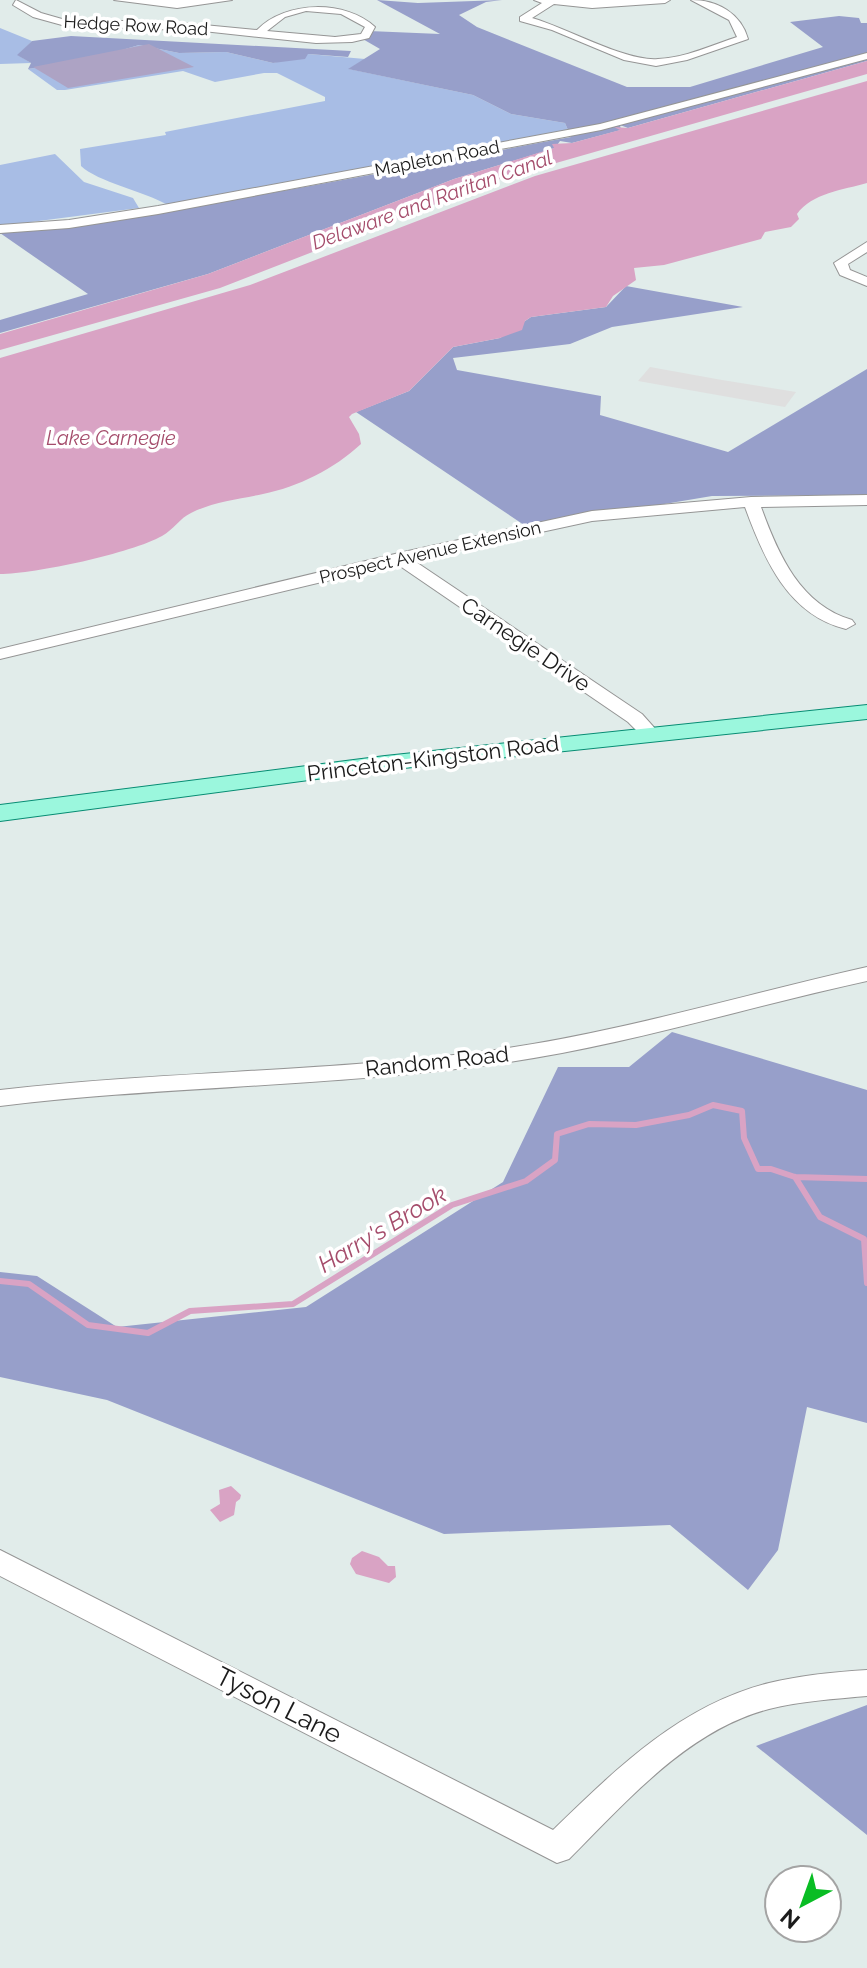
<svg xmlns="http://www.w3.org/2000/svg" width="867" height="1968" font-family="Raleway,sans-serif">
  <style>
    .grass { fill: #a8bde5 }
    .forest { fill: #979fca }
    .cemetery { fill: #ada3c4 }
    .parking { fill: #dfdfdf }
    .water { fill: #d9a3c4 }
    .lines { fill: none; stroke-linecap: round; stroke-linejoin: round }
    .stream { stroke: #d9a3c4; stroke-width: 6 }
    .minor-casing { stroke: #959595; stroke-width: 2 }
    .major-casing { stroke: #078c73; stroke-width: 2 }
    .minor { fill: #fff; fill-rule: evenodd }
    .major { fill: #9bf7dd; fill-rule: evenodd }
    .labels { text-anchor: middle; dominant-baseline: central; stroke-width: 7; stroke-linejoin: round; paint-order: stroke }
    .far-street-label { font-size: 18px; fill: #1b1b1b; stroke: #fff }
    .far-water-label { font-size: 20px; font-style: italic; fill: #a54d6c; stroke: #fff }
    .street-label { font-size: 22px; fill: #1b1b1b; stroke: #fff }
    .water-label { font-size: 24px; font-style: italic; fill: #a54d6c; stroke: #fff }
    .near-street-label { font-size: 26px; fill: #1b1b1b; stroke: #fff }
  </style>
  <rect width="100%" height="100%" fill="#e1ecea"/>
  <path class="grass" d="M0 28 32 41 18 55 31 63 0 64Z
    M139 45 179 53 226 52 273 63 308 54 365 59 349 69 473 95 511 114 565 123 568 130 168 205C143 191 98 182 81 166L80 149 166 135 165 132 325 101V97L277 73H264L215 82 183 71 65 90H57L28 69 99 57Z
    M55 154 84 182 133 198 139 208 0 226V165Z"/>
  <path class="forest" d="M377 0 418 3 502 0 486 2 459 15 477 27 627 87H690L823 47 790 22 839 16 859 18 861 23H867V61L628 128 620 125 621 130 572 143 560 141 555 148 454 179 208 274 0 333V320L88 294 0 233C192 212 381 172 571 137L565 123 511 114 473 95 348 69 380 49 361 38 369 31 440 34Z
    M71 36 351 51 348 57 308 54 305 59 273 63 226 52 179 53 139 45 99 57 28 69 31 63 17 55 32 41Z
    M626 286 743 307 612 327 570 344 453 358 457 370 601 396 600 415 728 452 867 369V495L712 496 527 527 356 412 409 391 453 347 500 338 531 317 606 307Z
    M672 1032 867 1090V1423L807 1407 778 1550 748 1590 670 1525 444 1534 107 1400 0 1377V1272L37 1276 117 1327 306 1307 503 1182 558 1067H629Z
    M867 1705V1835L756 1746Z"/>
  <path class="cemetery" d="M149 44 194 67 68 88 33 67Z"/>
  <path class="parking" d="M650 367 722 380 796 392 785 407 638 381Z"/>
  <path class="water" d="M867 61V74L500 179 220 288 0 350V334L208 274 454 179 554 148 552 144 572 143 620 130 614 127 628 128Z
    M867 81V183C843 190 812 193 797 214L799 219 791 227 765 232 761 239 664 265 634 268 636 280 613 296 606 307 531 317 525 321 522 330 500 338 453 347 409 391 352 414 349 417 359 434 361 444C334 469 298 487 263 494 240 499 212 502 191 513 180 518 173 530 162 536 132 553 35 574 0 574V358L250 285 535 176Z
    M231 1486 241 1495 240 1499 236 1502 234 1515 220 1522 210 1510 220 1504 219 1490Z
    M362 1551 379 1557 388 1566H395L396 1577 389 1583 356 1574 350 1564 352 1558Z"/>
  <g class="lines">
    <path class="stream" d="M795 1177 820 1217 864 1239 867 1283
      M0 1281 29 1284 88 1325 148 1333 190 1311 293 1304 452 1205 526 1181 555 1160 557 1134 589 1124 636 1125 689 1115 713 1105 742 1111 744 1138 758 1169H771L795 1177 867 1179"/>
    <g class="minor-casing">
      <path id="minor" d="M16 0 41 13 62 19 183 23 257 30C286 0 346 0 375 27L369 38 352 42 316 43 203 31 62 25 33 17 13 5ZM306 11 341 14 365 27 361 34 335 37 267 31 285 17Z
        M114 0H232L177 8Z
        M534 0H670L665 3 592 8 554 4 532 18C567 28 626 62 658 59 685 58 712 45 737 37L729 20 691 0C717 0 741 13 748 39L687 60 656 66 624 60 552 30 520 21V17L542 3Z
        M867 53V59L601 130 158 214 69 228 0 233V225L69 220 158 206 600 124Z
        M867 242V252L848 264 850 270 867 277V286L840 275 834 263Z
        M867 495V505L761 507C778 554 800 605 852 620L855 624 846 629C788 615 764 559 745 507L592 521 413 560 642 714 659 733 650 739 643 737 628 722 397 564 0 659V649L399 553 592 511 751 497Z
        M867 967V981C743 1008 621 1047 495 1064 331 1087 164 1086 0 1106V1090C164 1071 331 1072 495 1050 621 1032 743 995 867 967Z
        M0 1550 553 1830C617 1768 681 1705 769 1683 802 1675 834 1672 867 1670V1696C834 1699 801 1701 769 1709 688 1730 626 1802 569 1859L557 1863 0 1576Z"/>
    </g>
    <g class="major-casing">
      <path id="major" d="M867 705V719L385 770 0 821V805L385 756Z"/>
    </g>
    <use href="#minor" class="minor"/>
    <use href="#major" class="major"/>
  </g>
  <g class="labels">
    <g class="far-street-label">
      <text transform="translate(136 25) rotate(3)">Hedge Row Road</text>
      <text transform="translate(437 158) rotate(-11)">Mapleton Road</text>
      <text transform="translate(430 552) rotate(-13)">Prospect Avenue Extension</text>
    </g>
    <g class="far-water-label">
      <text transform="translate(432 200) rotate(-20)">Delaware and Raritan Canal</text>
      <text x="111" y="438">Lake Carnegie</text>
    </g>
    <g class="street-label">
      <text transform="translate(526 644) rotate(34)">Carnegie Drive</text>
      <text transform="translate(433 758) rotate(-7)">Princeton-Kingston Road</text>
      <text transform="translate(437 1061) rotate(-6)">Random Road</text>
    </g>
    <g class="water-label">
      <text transform="translate(382 1229) rotate(-31)">Harry's Brook</text>
    </g>
    <g class="near-street-label">
      <text transform="translate(279 1705) rotate(27)">Tyson Lane</text>
    </g>
  </g>
  <g transform="translate(803 1904) rotate(221)"><circle r="38" fill="#ffffff" stroke="#a4a4a4" stroke-width="2"/>
  <path d="M0-6L14 30L0 20L-14 30Z" fill="#09bd24"/>
  <text y="-12" font-size="22" font-weight="bold" text-anchor="middle" fill="#1b1b1b">N</text>
  </g>
</svg>
